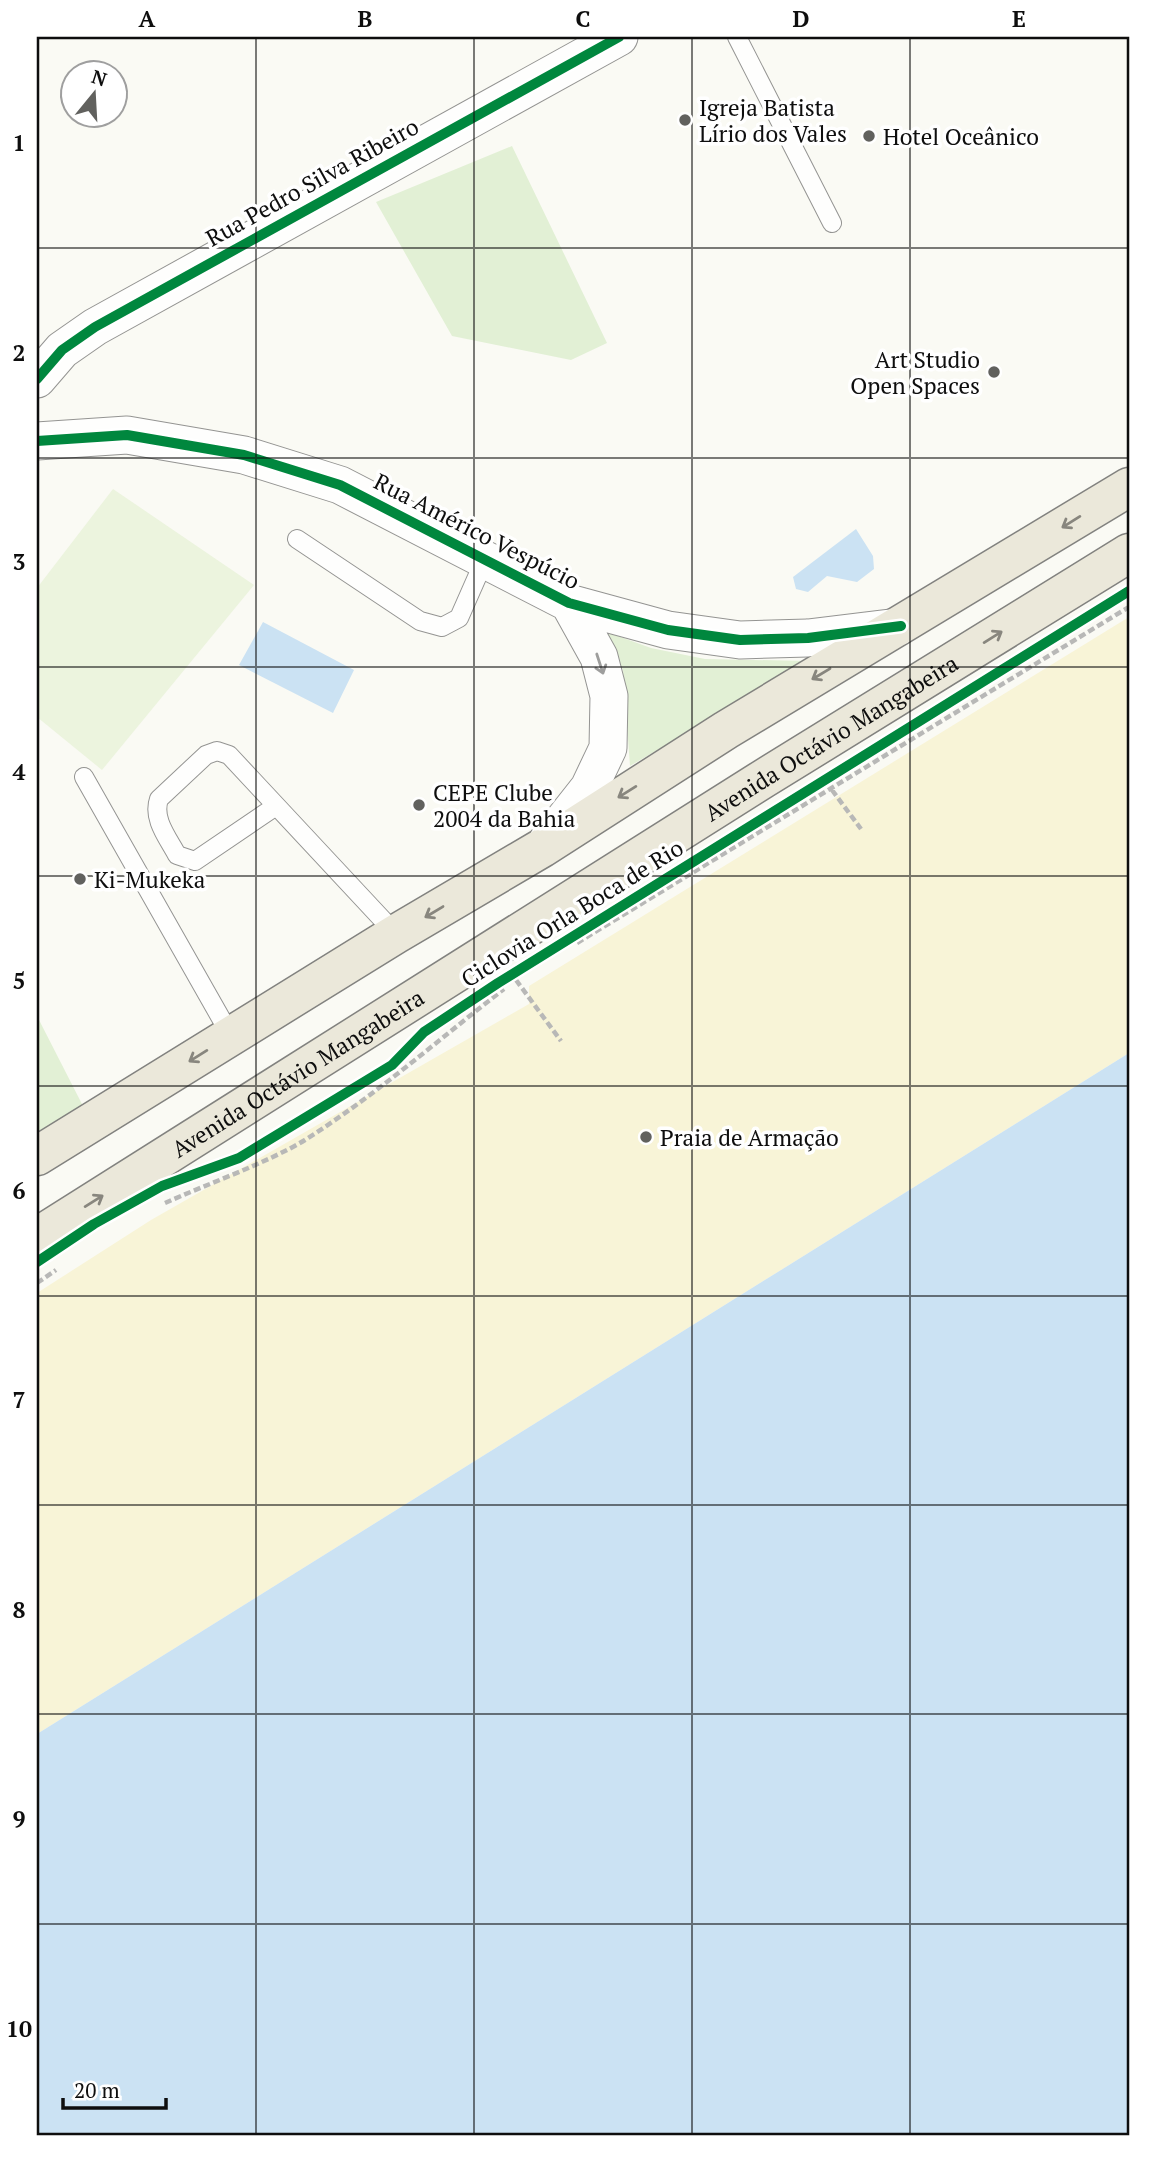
<svg xmlns="http://www.w3.org/2000/svg" width="1166" height="2172" font-family="'PT Serif',serif">
  <style>
    .green { fill: #e2f0d5 }
    .sand { fill: #f8f4d7 }
    .pitch { fill: #ecf4de }
    .water { fill: #cbe2f3 }
    .lines { fill: none; stroke-linecap: round; stroke-linejoin: round }
    .lane-casing { stroke: #949492; stroke-width: 20 }
    .street-casing { stroke: #949492; stroke-width: 39 }
    .primary-casing { stroke: #82827f; stroke-width: 41 }
    .path { stroke: #b8b8b7; stroke-width: 4.5; stroke-dasharray: 7 3.5; stroke-linecap: butt }
    .lane { stroke: #fefefd; stroke-width: 18 }
    .street { stroke: #fefefd; stroke-width: 37 }
    .primary { stroke: #ebe8da; stroke-width: 38 }
    .cycleway-casing { stroke: #fff; stroke-width: 15 }
    .cycleway { stroke: #00873e; stroke-width: 10 }
    .oneway { stroke: #88867e }
    .oneway2 { stroke: #9e9e9d }
    .grid { fill: none; stroke: #0e0e0e; stroke-width: 2; stroke-opacity: 0.55 }
    .poi-dot { fill: #61615e; stroke: #fff; stroke-width: 2.5 }
    .labels { text-anchor: middle; dominant-baseline: central; stroke-width: 7; stroke-linejoin: round; paint-order: stroke }
    .poi-label { font-size: 23px; fill: #0e0e0e; stroke: #fff; text-anchor: start }
    .street-label { font-size: 23px; fill: #0e0e0e; stroke: #fff }
    .neatline { fill: none; stroke: #0e0e0e; stroke-width: 2.5 }
    .grid-label { font-size: 23px; text-anchor: middle; font-weight: bold; fill: #0e0e0e }
  </style>
  <rect width="100%" height="100%" fill="#fafaf4"/>
  <path class="green" d="M512 146 607 343 571 360 452 336 376 202Z
    M604 631 651 648 705 659 809 661 630 766 623 670Z
    M37 1016 84 1108 37 1138Z"/>
  <path class="sand" d="M1129 617V1053L37 1734V1293L151 1220 529 1004V986Z"/>
  <path class="pitch" d="M113 489 254 585 102 770 37 717V588Z"/>
  <path class="water" d="M856 529 873 556 874 569 857 582 827 576 808 592 796 589 793 577Z
    M263 622 354 670 333 713 239 665Z
    M1129 1053V2135H37V1734Z"/>
  <g class="lines">
    <g class="lane-casing">
      <path id="lane" d="M737 37 832 223
        M297 539 420 621 442 627 459 618 485 559
        M84 777 231 1036
        M276 806 195 861 177 855C168 838 152 819 159 799L206 755 217 751 229 755 396 934"/>
    </g>
    <g class="street-casing">
      <path id="street" d="M37 379 62 350 95 327 619 37
        M37 441 127 435 244 455 340 485 569 603 668 630 740 640 808 638 898 627
        M548 840 589 788 608 748 609 696 599 657 569 603"/>
    </g>
    <g class="primary-casing">
      <g id="primary">
        <path d="M37 1156 396 934 542 848 726 730 1129 487"/>
        <path id="s1" d="M37 1237 763 779 1129 553"/>
      </g>
    </g>
    <path class="path" d="M832 790 861 829
      M577 943 1129 607
      M516 980 561 1041
      M165 1203C207 1184 267 1163 305 1140 376 1095 438 1040 504 989
      M37 1283 56 1270"/>
    <use href="#lane" class="lane"/>
    <use href="#street" class="street"/>
    <use href="#primary" class="primary"/>
    <g class="cycleway-casing">
      <path id="cycleway" d="M37 379 62 350 95 327 619 37
        M37 441 127 435 244 455 340 485 569 603 668 630 740 640 808 638 901 626
        M37 1262 94 1224 162 1186 239 1158 392 1065 424 1032 498 983 1129 591"/>
    </g>
    <use href="#cycleway" class="cycleway"/>
  </g>
  <defs><path id="oneway-shaft" d="M-6 0H5M1.5-3L5.5 0L1.5 3" fill="none" stroke-width="1.6" stroke-linecap="round" stroke-linejoin="round" transform="scale(1.75)"/></defs>
  <g class="oneway">
    <use href="#oneway-shaft" transform="translate(1071 522) rotate(148)"/>
    <use href="#oneway-shaft" transform="translate(993 637) rotate(-32)"/>
    <use href="#oneway-shaft" transform="translate(821 674) rotate(149)"/>
    <use href="#oneway-shaft" transform="translate(627 792) rotate(148)"/>
    <use href="#oneway-shaft" transform="translate(434 912) rotate(149)"/>
    <use href="#oneway-shaft" transform="translate(198 1056) rotate(148)"/>
    <use href="#oneway-shaft" transform="translate(94 1201) rotate(-32)"/>
  </g>
  <use class="oneway2" href="#oneway-shaft" transform="translate(600 664) rotate(72)"/>
  <path class="grid" d="M256 37V2135M474 37V2135M692 37V2135M910 37V2135M37 248H1129M37 458H1129M37 667H1129M37 876H1129M37 1086H1129M37 1296H1129M37 1505H1129M37 1714H1129M37 1924H1129"/>
  <g class="poi-dot">
    <circle cx="685" cy="120" r="7"/>
    <circle cx="869" cy="136" r="7"/>
    <circle cx="994" cy="372" r="7"/>
    <circle cx="419" cy="805" r="7"/>
    <circle cx="80" cy="879" r="7"/>
    <circle cx="646" cy="1137" r="7"/>
  </g>
  <g class="labels">
    <g class="poi-label">
      <text x="699" y="107">Igreja Batista<tspan x="699" dy="26">Lírio dos Vales</tspan></text>
      <text x="883" y="136">Hotel Oceânico</text>
      <text x="980" y="359" text-anchor="end">Art Studio<tspan x="980" dy="26">Open Spaces</tspan></text>
      <text x="433" y="792">CEPE Clube<tspan x="433" dy="26">2004 da Bahia</tspan></text>
      <text x="94" y="879">Ki-Mukeka</text>
      <text x="660" y="1137">Praia de Armação</text>
    </g>
    <g class="street-label">
      <text transform="translate(312 182) rotate(-29)">Rua Pedro Silva Ribeiro</text>
      <text transform="translate(477 531) rotate(27)">Rua Américo Vespúcio</text>
      <text stroke="none"><textPath href="#s1" startOffset="938">Avenida Octávio Mangabeira</textPath></text>
      <text transform="translate(572 913) rotate(-32)">Ciclovia Orla Boca de Rio</text>
      <text stroke="none"><textPath href="#s1" startOffset="308">Avenida Octávio Mangabeira</textPath></text>
    </g>
  </g>
  <rect width="1166" height="2172" fill="none" stroke="#ffffff" stroke-width="77"/>
  <g transform="translate(94 94) rotate(18)"><circle r="33" fill="#ffffff" stroke="#9f9f9f" stroke-width="2"/>
  <path d="M0-5L12 26L0 18L-12 26Z" fill="#61615e"/>
  <text y="-10" font-size="19" font-weight="bold" text-anchor="middle" fill="#0e0e0e">N</text>
  </g>
  <path d="M63 2098v10h103v-10" fill="none" stroke="#0e0e0e" stroke-width="3.5"/>
  <text x="74" y="2098" font-size="21" fill="#0e0e0e" stroke="#ffffff" stroke-width="5" paint-order="stroke">20 m</text>
  <rect x="38" y="38" width="1090" height="2096" class="neatline"/>
  <g class="grid-label">
    <text x="147" y="27">A</text>
    <text x="365" y="27">B</text>
    <text x="583" y="27">C</text>
    <text x="801" y="27">D</text>
    <text x="1019" y="27">E</text>
    <text x="19" y="151">1</text>
    <text x="19" y="361">2</text>
    <text x="19" y="570">3</text>
    <text x="19" y="780">4</text>
    <text x="19" y="989">5</text>
    <text x="19" y="1199">6</text>
    <text x="19" y="1408">7</text>
    <text x="19" y="1618">8</text>
    <text x="19" y="1827">9</text>
    <text x="19" y="2037">10</text>
  </g>
</svg>
